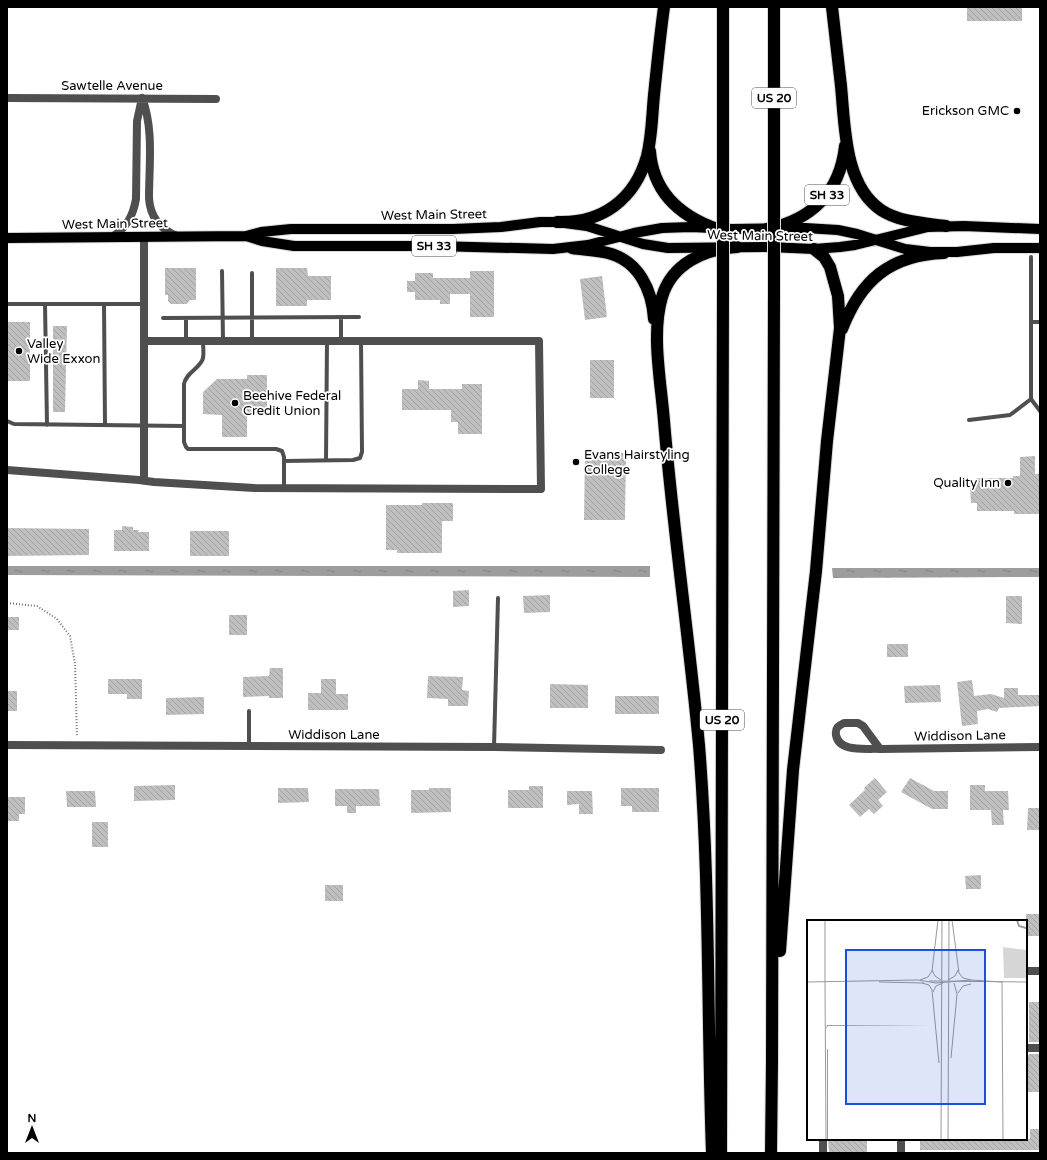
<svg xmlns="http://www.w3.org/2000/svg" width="1047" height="1160" font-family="'Varela Round',sans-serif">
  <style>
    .water { fill: url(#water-ripples) }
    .building { fill: url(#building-back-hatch) }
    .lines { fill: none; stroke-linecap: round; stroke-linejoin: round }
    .primary-casing { stroke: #dbdbdb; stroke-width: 12 }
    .highway-casing { stroke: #dbdbdb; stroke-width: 14 }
    .path { stroke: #717171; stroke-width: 2; stroke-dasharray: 1 2; stroke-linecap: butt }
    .lane { stroke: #4f4f4f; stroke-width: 4 }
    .street { stroke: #4f4f4f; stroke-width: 8 }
    .primary { stroke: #000; stroke-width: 10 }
    .highway { stroke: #000; stroke-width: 12 }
    .highway-bridge-casing { stroke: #dbdbdb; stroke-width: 14; stroke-linecap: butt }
    .highway-bridge { stroke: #000; stroke-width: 12 }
    .poi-dot { fill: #000; stroke: #fff; stroke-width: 1.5 }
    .labels { text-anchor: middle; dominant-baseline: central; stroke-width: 3.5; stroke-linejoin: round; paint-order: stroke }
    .shield { fill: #fff; stroke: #4c4c4c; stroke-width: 1 }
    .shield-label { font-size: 12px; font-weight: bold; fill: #000 }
    .street-label { font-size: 13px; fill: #000; stroke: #fff }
    .poi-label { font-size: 13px; fill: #000; stroke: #fff; text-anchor: start }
    .inset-river { fill: none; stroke: #9d9d9d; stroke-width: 2 }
    .inset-road { fill: none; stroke: #999; stroke-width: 1 }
    .view { fill: #1d4ed8; fill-opacity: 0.15; stroke: #1d4ed8; stroke-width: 2 }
    .inset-edge { fill: none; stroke: #000; stroke-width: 2 }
  </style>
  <defs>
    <pattern id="water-ripples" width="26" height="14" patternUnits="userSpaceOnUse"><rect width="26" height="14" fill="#9d9d9d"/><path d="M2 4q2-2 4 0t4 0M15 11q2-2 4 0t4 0" fill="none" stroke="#858585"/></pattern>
    <pattern id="building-back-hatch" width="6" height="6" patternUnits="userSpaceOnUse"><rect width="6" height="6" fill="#bfbfbf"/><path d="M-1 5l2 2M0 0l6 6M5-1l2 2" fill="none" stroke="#a2a2a2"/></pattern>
  </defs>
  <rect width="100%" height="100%" fill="#fff"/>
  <path class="water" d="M7 566H650V577L7 575Z
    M832 568H1040V577L833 578Z"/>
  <path class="building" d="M967 7H1022V21H967Z
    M165 268H196V300H190L187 304H171L168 301V295H165Z
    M276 268H307L308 276H331V300H307V306H276Z
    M470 271H494V317H470V294H450V304H440V300H415V292H407V281H415V273H433V278H470Z
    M602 276 607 317 585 320 580 279Z
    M7 322H30V381H7Z
    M53 326H67L65 412H53Z
    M590 360H614V398H590Z
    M247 375H267V415H247V437H222V415L203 414V392L217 379H247Z
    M418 380 429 381V389H462V384H482V434H458V422H451V410H402V389H418Z
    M585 452 626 453 625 520H584Z
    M1035 456V474H1040V514H1014V511H977V503H971L970 487H976V478H1013V476H1020V457Z
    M422 503H453V521H442V553H397V550H386V505H422Z
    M122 526 133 527V530H139L138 532H149V551H114V530H122Z
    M7 528 89 529V555L7 556Z
    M190 531H229V556H190Z
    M469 590V606L453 607V591Z
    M550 595V612L524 613 523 596Z
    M1006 596H1022V624L1006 623Z
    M229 615H247V635H229Z
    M7 617H19V630H7Z
    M887 644H908V657H887Z
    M270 668H283V698H269V696L243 697V677L269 676Z
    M428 676 463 677 462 690 469 691 468 706H448V699L427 698Z
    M108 679H142V699H127V694H108Z
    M321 679H336V694H348V710H308V693H321Z
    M972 680 974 696 991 694 1004 698V688H1018V695H1040V706L999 708 997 712 988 709 977 711 978 724 962 726 957 682Z
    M550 684 588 685V708H550Z
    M940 685 941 702 905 703 904 686Z
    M7 691H17V711H7Z
    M615 696H659V714H615Z
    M204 697V714L166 715V698Z
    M875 778 887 792 878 800 883 806 874 814 869 809 860 817 849 805 865 790 864 788Z
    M910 778 934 791H948V809H932L901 792Z
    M175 785V800L134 801V786Z
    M970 785H985V791H1008L1009 810H1003L1004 825H992L991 810H970Z
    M529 786H543V808H508V790H529Z
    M278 788H308L309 802 278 803Z
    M429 788H451V812L411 813V790H429Z
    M621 788H659V812H632V806H621Z
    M335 789H379L380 806H356V813H347V806H335Z
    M66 791H95L96 807H67Z
    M567 791H592L593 814H579V804L567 805Z
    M7 797H25V814H19V821H7Z
    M1028 808H1040V830H1027Z
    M92 822H108V847H92Z
    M981 875V889H966L965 876Z
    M325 885H343V901H325Z
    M1026 914H1040V936H1026Z
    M1029 1002H1040V1042H1029Z
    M1029 1054H1040V1092H1027L1026 1055H1029Z
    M1030 1129H1040V1150H920V1139H1030Z
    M828 1139H867V1153H829Z"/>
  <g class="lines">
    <g class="primary-casing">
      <path id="primary" d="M246 236 262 241 294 246H435L553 249 588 245 634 233 662 228 691 227 732 229 805 228 838 230 857 234 905 249 930 252H957L994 248H1040
        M7 238 246 236 261 232 291 229H453L501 227 540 222H557L587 226 643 244 668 248 769 247 814 249 840 247 855 245 928 227 964 226 1040 229"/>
    </g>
    <g class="highway-casing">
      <path id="highway" d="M832 7C835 33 838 60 841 86 845 126 844 185 881 210 899 222 924 223 946 226
        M650 151C653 193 680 216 717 229
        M723 189V7
        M774 190V7
        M557 222C602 224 635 199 647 156 652 136 652 115 654 95 657 66 660 36 664 7
        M767 229C812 220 840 192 845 146
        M572 248C584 250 596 250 608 253 639 261 652 290 654 319
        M842 329C861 280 890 255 944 253
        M780 951 793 770 816 571 827 441 840 328 838 296 830 267 824 257 814 249
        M712 1153C707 1017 710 881 699 745 689 637 673 529 664 421 661 382 651 334 662 297 672 263 705 249 737 247
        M721 1153 723 286
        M771 1153 772 1062 774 288"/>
    </g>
    <path class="path" d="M7 603 37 606 57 619 70 636 75 664 77 737"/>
    <path class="lane" d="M1031 257V399
      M222 271 223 341
      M252 273V341
      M7 304H143
      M45 304 47 425
      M104 304 105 425
      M163 318 359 317
      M186 318V341
      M1031 322H1040
      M203 341C203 346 204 353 203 358 201 368 186 372 184 384V442L186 447 188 449H276L282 451 284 457V488
      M341 341V317
      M969 420 1010 415 1031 399 1040 411
      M7 421 14 424 184 426
      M326 460 327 341
      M284 461 353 460 360 458 362 452 361 341
      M249 711V746
      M494 747 498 598"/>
    <path class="street" d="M7 98 216 99
      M142 98C154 128 149 166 149 198 150 216 160 229 177 236
      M112 237C127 227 133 216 136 199L137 121 142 98
      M144 237V480
      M7 470 139 480 154 482 254 488 541 489 539 341H144
      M844 723H858L863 726 880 749C867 748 839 753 836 735 835 728 838 726 844 723Z
      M7 745 494 747 661 750
      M880 749 1040 747
      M1026 971H1040
      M1026 1048H1040
      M823 1139V1153
      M901 1153V1139"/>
    <use href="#primary" class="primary"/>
    <use href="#highway" class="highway"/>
    <g class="highway-bridge-casing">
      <path id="highway-bridge" d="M723 286V189
        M774 288V190"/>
    </g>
    <use href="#highway-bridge" class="highway-bridge"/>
  </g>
  <g class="poi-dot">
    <circle cx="1017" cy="111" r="4"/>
    <circle cx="19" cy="351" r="4"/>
    <circle cx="235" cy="403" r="4"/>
    <circle cx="576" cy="462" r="4"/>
    <circle cx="1008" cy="483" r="4"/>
  </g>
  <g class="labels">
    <g class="shield">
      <rect x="752" y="88" width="44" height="20" rx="3"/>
      <rect x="805" y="185" width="44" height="20" rx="3"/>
      <rect x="412" y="236" width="44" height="20" rx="3"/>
      <rect x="700" y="710" width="44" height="20" rx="3"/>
    </g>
    <g class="shield-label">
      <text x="774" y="98">US 20</text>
      <text x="827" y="195">SH 33</text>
      <text x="434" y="246">SH 33</text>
      <text x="722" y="720">US 20</text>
    </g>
    <g class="street-label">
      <text x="112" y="86">Sawtelle Avenue</text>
      <text transform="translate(434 215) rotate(-1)">West Main Street</text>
      <text transform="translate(115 224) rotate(-1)">West Main Street</text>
      <text transform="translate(760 236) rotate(1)">West Main Street</text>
      <text x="334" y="735">Widdison Lane</text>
      <text transform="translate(960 736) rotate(-1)">Widdison Lane</text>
    </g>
    <g class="poi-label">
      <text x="1009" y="111" text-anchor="end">Erickson GMC</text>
      <text x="27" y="344">Valley<tspan x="27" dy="15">Wide Exxon</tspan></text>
      <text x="243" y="396">Beehive Federal<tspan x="243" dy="15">Credit Union</tspan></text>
      <text x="584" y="455">Evans Hairstyling<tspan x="584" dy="15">College</tspan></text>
      <text x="1000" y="483" text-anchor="end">Quality Inn</text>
    </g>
  </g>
  <g transform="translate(807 920)">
    <rect width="220" height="220" fill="#fff"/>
    <path d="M196 27 220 30V58H197Z" fill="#d6d6d6"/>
    <path d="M20 105H125L21 106 19 109ZM20 129H21V220H20Z" fill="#9d9d9d"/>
    <path class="inset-river" d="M210 0 212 6 219 8"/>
    <path class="inset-road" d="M18 0V62M145 0 152 53 156 58 164 60M125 50 128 56 134 60M113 60 121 57 125 51 131 0M141 60 148 56 151 50M122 61 220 62M0 62 111 60 129 63 164 60 195 62M18 62 19 220M72 62 117 63M195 62 196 220M115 63 122 65 125 70 132 143M126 72 129 66 136 63M151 73 156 66 164 64M144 138 150 74 147 63M134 220 135 0M141 220 142 0"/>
    <path class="view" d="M39 30H178V184H39Z"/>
    <rect width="220" height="220" class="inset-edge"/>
  </g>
  <rect width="1047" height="1160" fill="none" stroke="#000000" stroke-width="16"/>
  <g transform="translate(32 1128)" stroke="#ffffff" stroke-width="3" paint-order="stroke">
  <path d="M0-3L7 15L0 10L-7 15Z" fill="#000000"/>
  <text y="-6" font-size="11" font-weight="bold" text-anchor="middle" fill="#000000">N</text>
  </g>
</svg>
